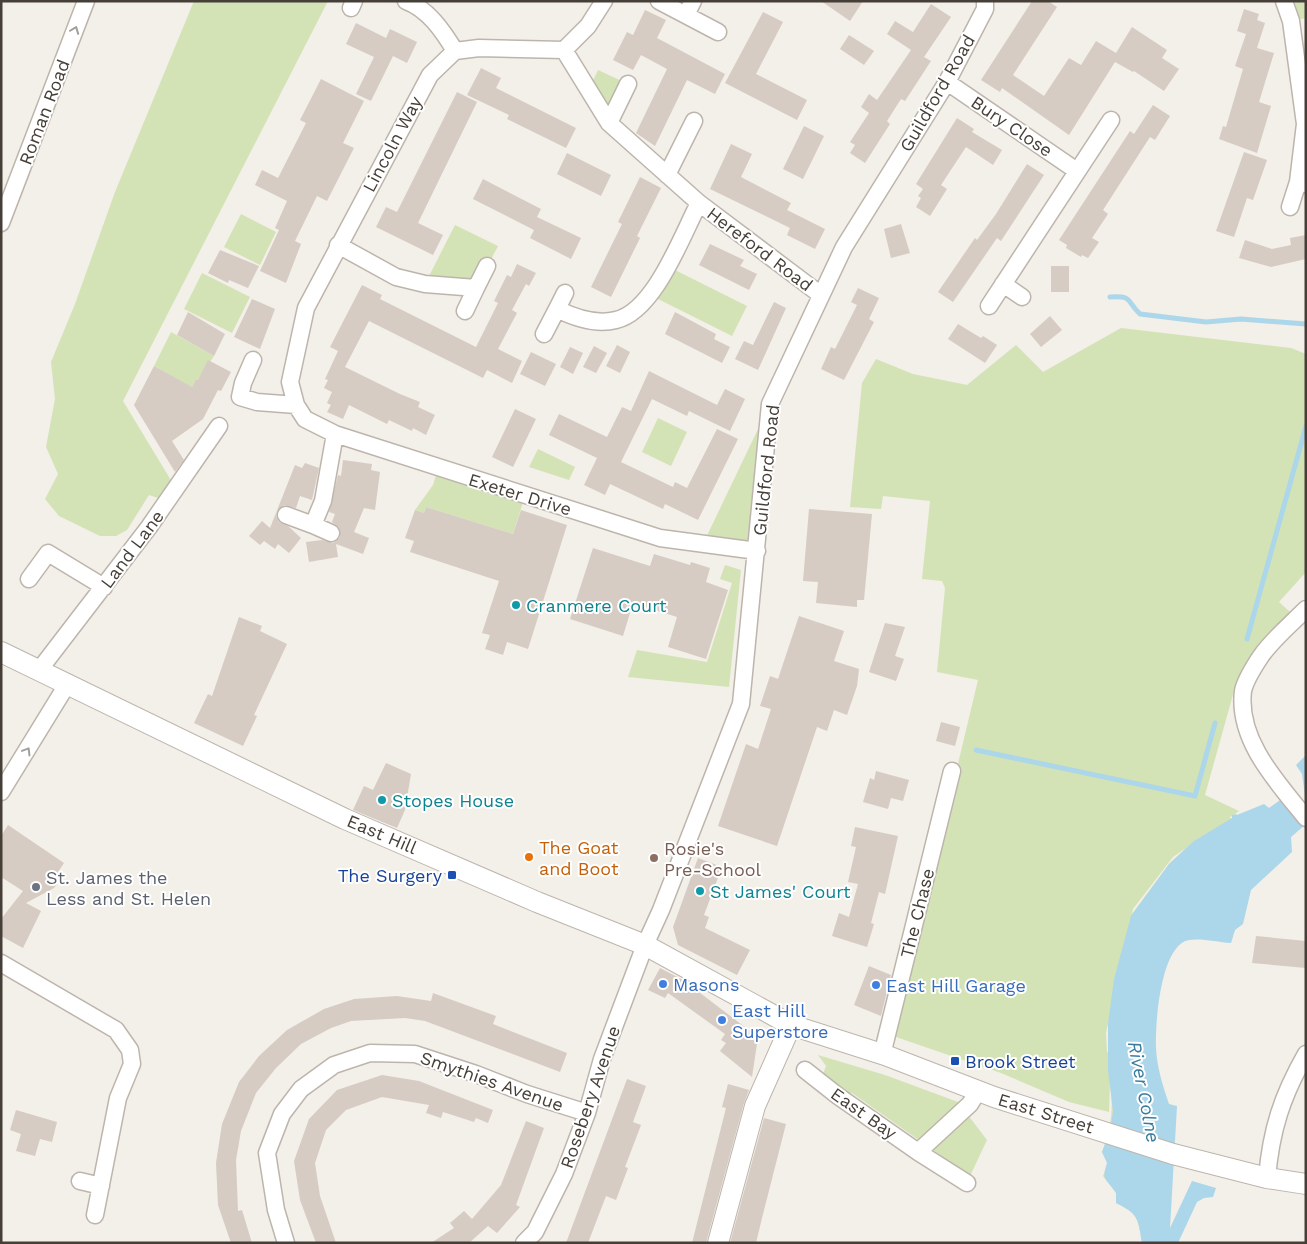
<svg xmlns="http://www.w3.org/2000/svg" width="1307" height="1244" font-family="'Work Sans',sans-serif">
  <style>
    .green { fill: #d3e3b6; fill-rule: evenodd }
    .water { fill: #acd6e9 }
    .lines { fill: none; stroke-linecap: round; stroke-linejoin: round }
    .stream { stroke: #acd6e9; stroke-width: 5 }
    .building { fill: #d6ccc3 }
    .minor-casing { stroke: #bdb5ac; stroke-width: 19 }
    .tertiary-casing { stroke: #bdb5ac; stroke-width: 22 }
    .minor { stroke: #fff; stroke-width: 16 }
    .tertiary { stroke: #fff; stroke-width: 20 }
    .oneway { stroke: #a29f9c }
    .culture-dot { fill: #0f9aa8; stroke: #fff; stroke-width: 2 }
    .food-dot { fill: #e8710a; stroke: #fff; stroke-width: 2 }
    .education-dot { fill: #8d6e63; stroke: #fff; stroke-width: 2 }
    .transit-dot { fill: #1a4fb4; stroke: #fff; stroke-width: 2 }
    .worship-dot { fill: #6b7280; stroke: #fff; stroke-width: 2 }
    .shop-dot { fill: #3f7fe0; stroke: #fff; stroke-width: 2 }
    .labels { text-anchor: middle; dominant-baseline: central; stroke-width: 4; stroke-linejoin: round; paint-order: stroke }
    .street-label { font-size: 18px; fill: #463f38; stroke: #fff }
    .culture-label { font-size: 18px; fill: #0d838f; stroke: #fff; text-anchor: start }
    .food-label { font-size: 18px; fill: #c56008; stroke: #fff; text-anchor: start }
    .education-label { font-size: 18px; fill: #785e54; stroke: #fff; text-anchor: start }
    .transit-label { font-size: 18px; fill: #164399; stroke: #fff; text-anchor: end }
    .worship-label { font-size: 18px; fill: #5b616d; stroke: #fff; text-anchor: start }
    .shop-label { font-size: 18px; fill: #366cbe; stroke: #fff; text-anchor: start }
    .water-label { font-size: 19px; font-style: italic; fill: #3a7e9f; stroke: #fff }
  </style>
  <rect width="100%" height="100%" fill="#f3efe9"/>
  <path class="green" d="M194 1H328L123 401 172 482 164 496 158 498 149 495 127 530 116 536H100L59 516 45 499 58 474 46 447 55 399 51 362 75 304 115 192Z
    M1284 1H1306V18L1291 21Z
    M598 70 628 84 609 123 588 91Z
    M241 214 276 232 260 265 224 247Z
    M455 225 498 246 476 288 425 284Z
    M667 266 747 306 732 336 650 295Z
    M202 273 250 297 232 333 184 309Z
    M1121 328 1291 348 1306 354V572L1279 602 1290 612 1251 658 1234 691 1205 795 1239 811 1229 818H1232L1130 920 1106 1033 1107 1052 1113 1056 1142 1243C1138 1219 1139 1214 1116 1203V1193L1103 1176 1108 1163 1102 1152C1111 1128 1114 1109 1110 1083L1109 1112 1069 1102 1001 1073 893 1036 978 680 937 672 945 588 942 581 922 579 930 501 883 496 881 509 850 507 862 383 876 359 913 374 967 385 1016 345 1043 372ZM1186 848 1169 864 1132 914 1133 909 1173 857Z
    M171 332 214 356 198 380 196 379 187 397 168 374 154 366Z
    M770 404 757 551 703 544Z
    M658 418 687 432 671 466 642 452Z
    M538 449 575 467 569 480 529 467Z
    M438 468 525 496 513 534 426 507 424 513 415 510 433 485Z
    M725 565 741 570 729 687 628 677 637 650 707 662 732 583 720 579Z
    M818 1055 885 1075 958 1102 987 1140 970 1176 852 1093 846 1094 823 1074 826 1066Z"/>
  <path class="water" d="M1306 755V802L1302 774 1296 765Z
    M1283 798 1305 825 1291 837 1292 852 1251 890 1243 924 1235 930 1231 943C1218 942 1201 938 1189 940 1160 945 1155 1025 1156 1048 1157 1068 1163 1086 1169 1104L1177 1106 1170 1228 1192 1181 1216 1188 1213 1197 1204 1198 1197 1202 1178 1243H1142C1138 1219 1139 1214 1116 1203V1193C1106 1177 1101 1182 1107 1163L1102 1152 1110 1131 1113 1111 1108 1070V1024L1114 979 1131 916 1169 864 1194 841 1232 818V815L1236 814 1237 815 1264 804 1269 808Z"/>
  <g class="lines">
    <path class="stream" d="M1110 297C1133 295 1126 301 1140 314L1206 322 1241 319 1306 324
      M1247 639 1306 426
      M976 750 1195 796 1215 723"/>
  </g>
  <path class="building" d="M821 1H863L850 21Z
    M1032 1H1048L1057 7 1013 75 1044 96 1069 58 1081 65 1096 41 1116 53 1132 27 1167 50 1162 58 1179 69 1164 91 1134 71 1133 72 1115 62 1069 135 1002 88 1000 92 981 80Z
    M931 4 951 17 924 57 931 61 905 101 901 99 887 121 890 124 865 163 850 153 855 145 850 142 869 113 861 107 869 94 877 100 911 50 887 34 895 21 913 32Z
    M1244 9 1259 14 1257 20 1265 23 1257 48 1274 53 1259 102 1271 106 1257 153 1219 139 1223 126 1226 127 1243 69 1235 66 1246 34 1237 31Z
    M645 10 666 20 657 38 725 74 715 94 687 80 655 146 636 133 667 69 641 55 633 70 613 60 627 32 633 35Z
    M763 12 783 22 756 74 807 100 797 120 725 83Z
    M356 23 386 38 390 29 417 42 407 63 393 56 371 101 356 94 374 57 346 44Z
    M849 35 874 51 864 65 840 49Z
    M481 68 501 78 496 88 576 128 566 148 507 119 509 115 467 95Z
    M321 79 364 101 343 143 354 148 327 201 317 196 295 241 301 244 286 283 260 271 279 230 275 228 287 201 255 185 262 170 278 178 306 123 300 120Z
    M457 92 477 102 418 223 443 235 433 255 376 227 386 207 397 212Z
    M1153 105 1170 116 1155 140 1150 137 1103 210 1108 214 1092 238 1099 242 1088 258 1082 255 1081 257 1066 248 1067 245 1059 240 1130 131 1134 134Z
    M957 118 974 129 972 132 1002 150 993 165 966 147 941 185 947 189 930 216 916 207 921 198 918 196 923 189 916 184Z
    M804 126 824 136 803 179 783 169Z
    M731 144 752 154 741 177 791 203 787 210 825 229 815 249 787 235 790 228 710 189Z
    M1244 152 1267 160 1253 200 1247 198 1234 237 1216 231Z
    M567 153 611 175 601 196 557 174Z
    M1027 164 1044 175 1001 241 997 238 953 302 938 292 975 238 977 240 996 214Z
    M640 177 661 188 637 236 640 238 611 297 591 287 622 224 618 222Z
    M483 179 541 209 537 217 581 238 571 259 530 238 534 230 473 199Z
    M901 224 910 253 891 258 884 229Z
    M1306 235V259L1271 267 1239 258 1245 240 1272 249 1291 245 1290 238Z
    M710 244 744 260 740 266 757 274 749 290 699 265Z
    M220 250 259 266 248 288 229 280 228 283 208 273Z
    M517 264 536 273 529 286 526 284 512 310 517 313 498 349 522 361 512 383 487 370 483 378 369 321 345 367 400 394 420 402 418 407 435 415 433 419 426 435 413 428 412 431 389 420 387 424 349 405 343 419 327 412 331 405 327 403 332 392 324 388 328 380 325 379 338 351 330 347 362 285 382 295 380 299 476 347 498 303 494 301 507 275 511 277Z
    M1051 266H1069V292H1051Z
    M858 288 879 298 869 319 874 322 844 380 821 369 831 347 835 349 857 305 851 302Z
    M252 299 275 309 260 349 234 337Z
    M774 302 786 308 758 370 735 359 744 341 753 345Z
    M188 312 225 334 214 356 177 335Z
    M675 312 716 334 714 339 730 347 722 363 665 334Z
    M1050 316 1062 330 1041 347 1030 334Z
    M958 324 981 338 983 336 997 345 985 363 948 339Z
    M617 345 630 352 620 373 606 366Z
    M594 346 607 353 596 373 583 367Z
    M570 347 583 353 573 374 560 367Z
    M531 352 556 364 545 386 520 374Z
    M208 360 231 372 221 391 218 390 203 419 172 441 184 460 175 472 134 405 154 366 192 387 196 379 198 380Z
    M649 371 717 405 725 389 745 399 730 431 689 411 687 416 652 399 621 462 673 487 675 482 687 488 717 429 738 439 698 520 665 504 663 509 610 484 605 495 584 485 597 458 549 435 559 414 607 437 622 407 631 411Z
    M515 409 536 419 513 467 492 457Z
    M343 460 372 464 371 470 380 472 375 510 364 508 354 532 369 538 363 554 336 544 338 557 309 562 306 542 322 540 333 543 340 537 339 528 332 522 335 514 329 512 338 475 341 476Z
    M305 463 319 468 312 500 300 496 296 508 284 505 277 511 276 516 279 522 288 526 301 538 289 553 278 544 275 549 264 541 260 545 249 536 262 521 270 528 295 465 302 468Z
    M426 507 513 534 521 510 567 525 528 649 507 642 503 655 485 649 490 635 482 633 499 581 410 552 414 541 405 538 415 510 424 513Z
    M809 509 872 514 864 600H857V607L816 603 818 582 803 581Z
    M593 548 650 566 654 554 690 565 691 562 710 568 706 582 728 590 706 659 668 647 677 617 633 603 623 636 570 619Z
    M799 616 844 631 834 661 859 669 857 686 847 715 834 710 827 731 817 727 777 846 718 826 746 744 758 749 771 709 760 706 770 676 778 679Z
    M239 617 262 626 260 631 287 644 254 715 257 716 243 746 194 723 208 694 212 696Z
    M885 623 905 627 895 656 904 659 896 681 869 672Z
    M941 722 960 727 955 746 936 741Z
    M386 763 411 774 405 810 397 828 353 810 364 786 373 790Z
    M876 771 909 780 903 801 891 798 888 809 863 802 870 778 874 780Z
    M8 825 64 863 56 875 57 884 54 888 26 903 41 911 23 948 1 936V919L23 891 1 877V836Z
    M855 827 898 836 885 894 879 892 871 923 874 924 867 947 832 936 839 913 849 917 858 884 848 882 856 847 851 846Z
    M698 858 722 867 704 915 709 917 705 928 750 950 737 975 678 945 673 927Z
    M1256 936 1306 941V968L1252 963Z
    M869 966 891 975 881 1016 854 1005Z
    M660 968 683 980 758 1037 752 1077 720 1051 726 1043 721 1040 725 1034 668 993 665 998 648 990Z
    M433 993 496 1016 493 1024 567 1053 560 1072 425 1021 405 1018 351 1021 331 1028 301 1044 276 1068 256 1093 241 1131 236 1160 238 1211 242 1210 252 1243H231L218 1205 216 1163 222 1124 239 1082 259 1056 287 1030 324 1009 354 999 397 996 431 1001Z
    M382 1075 419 1081 493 1110 488 1123 476 1118 474 1122 443 1112 441 1118 426 1113 429 1105 382 1097 346 1110 326 1130 315 1163 320 1196 336 1243H316L300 1200 294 1161 309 1119 337 1090Z
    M627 1079 646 1086 633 1122 641 1125 625 1167 628 1168 616 1200 606 1196 588 1243H566Z
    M728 1084 749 1090 744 1103 706 1243H692L726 1108 722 1107Z
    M16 1110 57 1122 52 1142 40 1139 35 1156 16 1151 21 1134 10 1130Z
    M764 1118 786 1124 762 1218 756 1243H730Z
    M526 1121 544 1128 516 1205 520 1207 497 1233 488 1226 469 1243H431L454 1228 450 1223 464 1211 472 1219 501 1185Z"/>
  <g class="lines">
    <g class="minor-casing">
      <path id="minor" d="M406 1C428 9 443 31 455 51
        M604 1 588 26 564 50 479 48 455 51 430 75 306 308 290 382 296 405 305 419 335 434 660 538 757 551
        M659 1 718 32
        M1284 1 1291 21 1305 124 1298 182 1306 184
        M351 8 354 1
        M686 15 693 1
        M564 50 609 123 699 203
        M947 82 1077 171
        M609 123 628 84
        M667 175 694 121
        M1290 207 1298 182
        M1 223 86 1
        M338 245 396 277 425 284 476 288 487 266
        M1003 284 1022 297
        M989 306 1111 120
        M557 309 565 293
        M465 311 476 288
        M544 334 557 309C575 318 596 325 616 320 655 311 682 235 699 203L821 295
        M253 360 243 383 240 397 257 402 296 405
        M286 515 313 525
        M331 533 313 525 323 501 335 434
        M29 579 48 553 104 587
        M1306 609C1291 624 1273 639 1261 656 1255 665 1245 681 1243 691 1237 740 1277 782 1306 818
        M40 669 149 527 219 426
        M1 792 68 683
        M1 963 116 1030 130 1050 132 1064 118 1098 95 1215
        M882 1055 952 771
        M805 1070 838 1096 918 1152 970 1104 978 1091
        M918 1152 967 1183
        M1267 1178C1271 1130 1282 1096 1306 1054
        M80 1181 101 1186
        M286 1243 276 1210 267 1153 282 1114 301 1089 334 1065 370 1053 415 1054 476 1074 527 1094 587 1113
        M524 1243 535 1232 564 1174 587 1113 602 1059 645 945 661 910 741 704 770 404 844 247 947 82 985 9V1"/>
    </g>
    <g class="tertiary-casing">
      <path id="tertiary" d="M1 652 345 819 537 902 645 945 791 1025 885 1055 994 1097 1173 1154 1267 1178 1306 1184
        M718 1243 755 1106 791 1025"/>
    </g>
    <use href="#minor" class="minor"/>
    <use href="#tertiary" class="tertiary"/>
  </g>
  <defs><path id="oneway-chevron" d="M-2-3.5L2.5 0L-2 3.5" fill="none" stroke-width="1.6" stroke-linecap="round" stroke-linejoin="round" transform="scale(1.25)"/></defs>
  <g class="oneway">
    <use href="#oneway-chevron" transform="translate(75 30) rotate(-69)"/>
    <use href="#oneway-chevron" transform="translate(27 751) rotate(-59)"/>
  </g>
  <g class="culture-dot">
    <circle cx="516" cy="605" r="5"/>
    <circle cx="382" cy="800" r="5"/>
    <circle cx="700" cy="891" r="5"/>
  </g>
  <circle class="food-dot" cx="529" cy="857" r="5"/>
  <circle class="education-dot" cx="654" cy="858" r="5"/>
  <g class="transit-dot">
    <rect x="447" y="870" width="10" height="10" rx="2.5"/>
    <rect x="950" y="1056" width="10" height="10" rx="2.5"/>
  </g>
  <circle class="worship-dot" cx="36" cy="887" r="5"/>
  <g class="shop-dot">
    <circle cx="663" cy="984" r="5"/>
    <circle cx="876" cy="985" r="5"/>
    <circle cx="722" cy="1020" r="5"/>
  </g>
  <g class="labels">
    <g class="street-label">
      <text transform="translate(937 93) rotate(-60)">Guildford Road</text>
      <text transform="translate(44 112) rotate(-69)">Roman Road</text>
      <text transform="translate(1012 126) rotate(34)">Bury Close</text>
      <text transform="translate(392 144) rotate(-62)">Lincoln Way</text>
      <text transform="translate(760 249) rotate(37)">Hereford Road</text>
      <text transform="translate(766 470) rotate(-84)">Guildford Road</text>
      <text transform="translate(520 494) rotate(17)">Exeter Drive</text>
      <text transform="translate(132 549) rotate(-53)">Land Lane</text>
      <text transform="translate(382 834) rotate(23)">East Hill</text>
      <text transform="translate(917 913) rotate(-76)">The Chase</text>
      <text transform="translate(492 1081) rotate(19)">Smythies Avenue</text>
      <text transform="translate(590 1097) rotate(-71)">Rosebery Avenue</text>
      <text transform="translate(864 1113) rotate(35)">East Bay</text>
      <text transform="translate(1046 1113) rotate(17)">East Street</text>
    </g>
    <g class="culture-label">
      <text x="526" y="605">Cranmere Court</text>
      <text x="392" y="800">Stopes House</text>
      <text x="710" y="891">St James' Court</text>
    </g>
    <g class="food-label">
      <text x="539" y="847">The Goat<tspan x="539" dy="21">and Boot</tspan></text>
    </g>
    <g class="education-label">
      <text x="664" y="848">Rosie's<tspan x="664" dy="21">Pre-School</tspan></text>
    </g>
    <g class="transit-label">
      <text x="442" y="875">The Surgery</text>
      <text x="965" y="1061" text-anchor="start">Brook Street</text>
    </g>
    <g class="worship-label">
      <text x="46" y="877">St. James the<tspan x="46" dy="21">Less and St. Helen</tspan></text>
    </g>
    <g class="shop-label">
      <text x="673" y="984">Masons</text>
      <text x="886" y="985">East Hill Garage</text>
      <text x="732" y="1010">East Hill<tspan x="732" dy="21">Superstore</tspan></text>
    </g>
    <g class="water-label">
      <text transform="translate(1144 1092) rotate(79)">River Colne</text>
    </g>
  </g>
  <rect width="1307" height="1244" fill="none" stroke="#463f38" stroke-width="5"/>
</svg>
